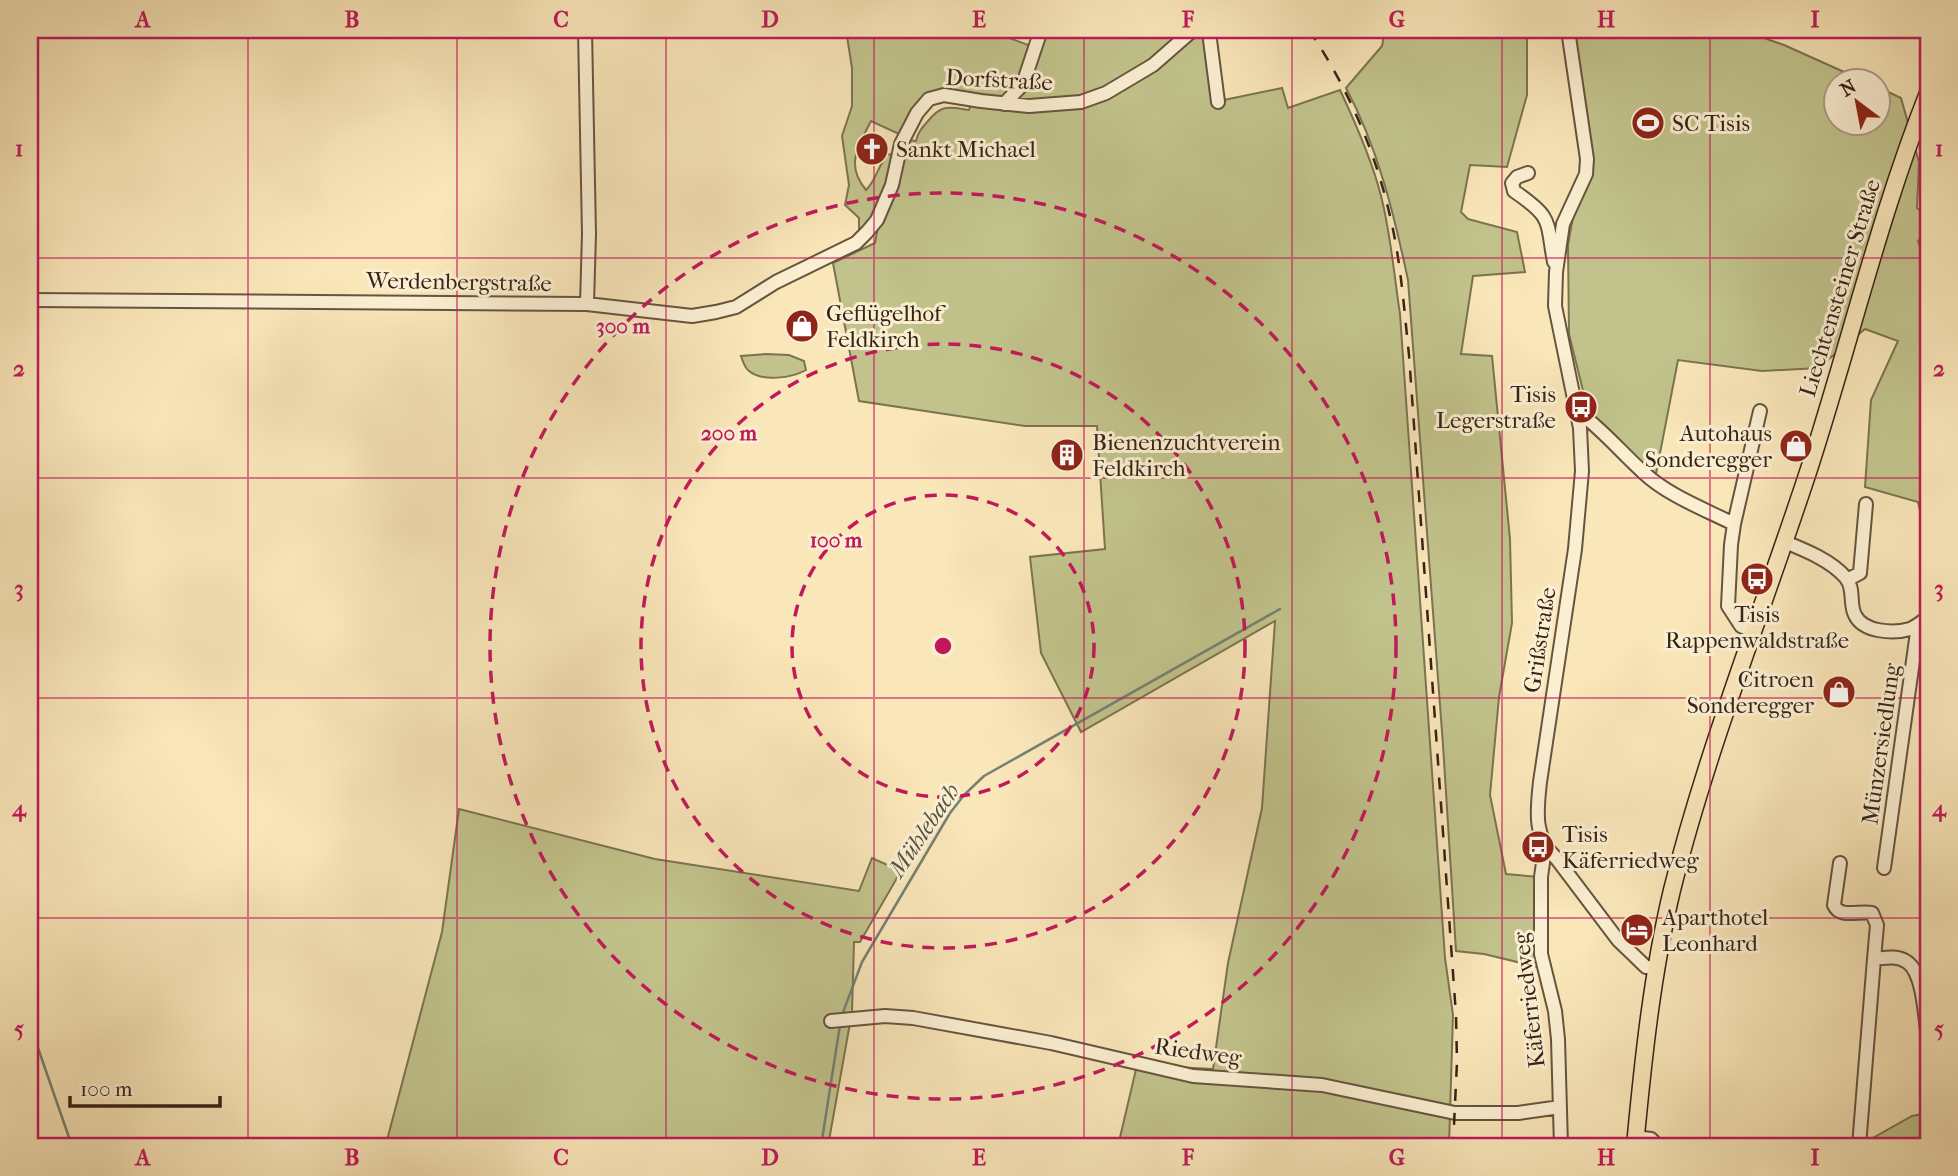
<svg xmlns="http://www.w3.org/2000/svg" width="1958" height="1176" font-family="'IM FELL French Canon',serif">
<rect width="100%" height="100%" fill="#f9e6b9"/>
<filter id="stains"><feTurbulence type="fractalNoise" baseFrequency=".00286" numOctaves="4"/><feColorMatrix values="0 0 0 0 .2 0 0 0 0 .09 0 0 0 0 .02 0 0 0 .5 -.17"/></filter>
<radialGradient id="worn" r=".72"><stop offset=".6" stop-color="#630" stop-opacity="0"/><stop offset="1" stop-color="#630" stop-opacity=".3"/></radialGradient>
<!-- green -->
<path fill="#c2c38c" stroke="#7c7351" stroke-width="2" fill-rule="evenodd" d="M846,30H988L1036,48L1042,30H1204L1219,101L1282,88L1288,108L1340,90C1356,124 1372,160 1381,196C1391,235 1394,275 1400,314L1445,958L1453,1015L1449,1146H1118L1137,1065L1213,1069L1228,963L1262,808L1275,621L1081,732L1041,653L1030,557L1105,549L1097,426H1025L859,401L833,263L875,243L878,227L859,232V218L845,205L849,185L842,136L852,106V68ZM944,93L971,103L969,110C949,107 942,104 928,121C922,128 918,132 916,141L909,140L897,156L888,154C878,165 876,181 866,190C845,165 858,147 871,121L899,134L916,112Z
M1385,30H1527V95L1507,167L1470,165L1461,212L1468,219L1517,232L1525,272L1473,276L1461,354L1492,356L1510,539L1512,623L1499,697L1490,795L1506,874L1539,877L1538,967L1484,954L1456,951L1443,745L1408,280C1394,214 1378,148 1346,88L1382,46Z
M1569,30H1741L1784,45L1862,80H1836V122H1878V87L1901,98L1919,162L1917,208L1928,216V231L1918,241L1928,272V544L1918,502L1865,487L1871,400L1898,341L1865,329L1818,368L1762,371L1678,360L1656,474L1626,450L1588,411L1569,334L1568,245L1576,200L1587,174Z
M766,354L789,355L804,361L806,370C792,378 762,382 749,371C744,367 743,361 741,356Z
M459,809L655,859L859,891L872,858L901,871L860,942H854L852,1012L828,1146H390L386,1144L442,932Z
M1928,1113V1146H1871V1139L1912,1116Z"/>
<g fill="none" stroke-linecap="round" stroke-linejoin="round">
<!-- stream -->
<path stroke="#748174" stroke-width="2.5" d="M842,1015L862,962L950,813L964,795L984,776L1280,609
M30,1025L72,1146
M821,1146L840,1025"/>
<defs>
<path id="minor" d="M585,30L589,234L587,304
M1204,30L1209,32L1218,102
M1568,30L1587,159L1586,174L1563,224L1556,272L1555,306L1580,428L1582,471L1575,549L1540,782C1537,810 1533,837 1556,858L1618,940L1646,967L1657,968
M1004,104L1023,84L1041,30
M1528,173L1517,177L1512,183L1514,191C1553,218 1546,219 1554,262
M30,300L587,304L692,316L716,312L736,307L776,282L856,243L867,232L877,220L892,185L901,144L917,113L929,99L944,95L981,101L1029,106L1081,102L1106,93L1153,65L1193,30
M1576,410C1601,428 1621,452 1644,473C1669,496 1704,509 1734,524L1731,545L1728,606L1741,626L1754,632
M1734,524L1760,411
M1785,542C1805,550 1832,561 1846,578C1855,589 1849,604 1855,615C1863,632 1893,634 1910,629C1917,626 1922,622 1928,617
M1847,580L1860,573L1866,504
M1545,848L1541,877V954L1555,1011L1558,1039L1561,1146
M1840,863L1834,905C1840,919 1860,910 1872,913L1877,925L1874,959
M1884,868L1918,625
M831,1021L885,1016L913,1018L1051,1043L1193,1076L1322,1085L1455,1113H1518L1560,1107
M1636,1137L1651,1139L1658,1146
M1859,1146L1874,959C1885,958 1897,955 1907,962C1924,973 1925,1020 1928,1040"/>
<path id="major" d="M1635,1146C1643,1061 1652,974 1672,890C1708,746 1764,607 1810,466C1850,342 1880,214 1928,93"/>
</defs>
<!-- minor casing -->
<use href="#minor" stroke="#67543f" stroke-width="16"/>
<!-- major casing -->
<use href="#major" stroke="#362316" stroke-width="19"/>
<!-- minor -->
<use href="#minor" stroke="#fbefd2" stroke-width="12"/>
<!-- major -->
<use href="#major" stroke="#f9e6b9" stroke-width="16"/>
<!-- rail -->
<path stroke="#362316" stroke-width="2.5" stroke-dasharray="12 12" stroke-linecap="butt" d="M1309,30C1347,86 1375,150 1390,216C1401,262 1404,309 1409,355L1456,1015L1457,1062L1453,1146"/>
</g>
<!-- grid -->
<path fill="none" stroke="#c2185b" stroke-width="2" stroke-opacity="0.55" d="M248,30V1146M457,30V1146M666,30V1146M874,30V1146M1084,30V1146M1292,30V1146M1502,30V1146M1710,30V1146M30,258H1928M30,478H1928M30,698H1928M30,918H1928"/>
<!-- distance rings -->
<g fill="none" stroke="#c2185b" stroke-width="3.5" stroke-dasharray="12 9">
<circle cx="943" cy="646" r="151"/>
<circle cx="943" cy="646" r="302"/>
<circle cx="943" cy="646" r="453"/>
</g>
<!-- icons -->
<defs>
<symbol id="stadium-disc" viewBox="-11 -11 22 22"><circle r="9.5" fill="#8f2418" stroke="#fbefd2"/><path d="M0-5a6.5 5 0 1 0 0 10a6.5 5 0 1 0 0-10ZM-3.5-1.8h7v3.6h-7Z" fill="#fff"/></symbol>
<symbol id="church-disc" viewBox="-11 -11 22 22"><circle r="9.5" fill="#8f2418" stroke="#fbefd2"/><path d="M-1.2-6h2.4v3.5h3.3v2.4h-3.3V6h-2.4V-.1h-3.3v-2.4h3.3Z" fill="#fff"/></symbol>
<symbol id="shop-disc" viewBox="-11 -11 22 22"><circle r="9.5" fill="#8f2418" stroke="#fbefd2"/><path d="M-5-2.5h2.3a2.7 3.5 0 0 1 5.4 0H5L5.5 6h-11ZM-1.5-2.5h3a1.5 2.3 0 0 0-3 0Z" fill="#fff"/></symbol>
<symbol id="bus-disc" viewBox="-11 -11 22 22"><circle r="9.5" fill="#8f2418" stroke="#fbefd2"/><path d="M-5-6H5V4H4V6H2V4H-2V6H-4V4H-5ZM-3.5-4V0h7V-4ZM-3.5 1.2v1.5H-2V1.2ZM2 1.2v1.5H3.5V1.2Z" fill="#fff"/></symbol>
<symbol id="building-disc" viewBox="-11 -11 22 22"><circle r="9.5" fill="#8f2418" stroke="#fbefd2"/><path d="M-4-6H4V6H1V3H-1V6H-4ZM-2.5-4.3h1.7v1.8h-1.7ZM.8-4.3h1.7v1.8H.8ZM-2.5-1h1.7V.8h-1.7ZM.8-1h1.7V.8H.8Z" fill="#fff"/></symbol>
<symbol id="hotel-disc" viewBox="-11 -11 22 22"><circle r="9.5" fill="#8f2418" stroke="#fbefd2"/><path d="M-6-4.5h1.5V1H6V5H4.5V3h-9V5H-6ZM-4 0a1.8 1.8 0 1 1 3.6 0ZM.5 0V-2.5h3Q6-2.5 6 0Z" fill="#fff"/></symbol>
</defs>
<g fill-rule="evenodd">
<use href="#stadium-disc" x="1629" y="104" width="38" height="38"/>
<use href="#church-disc" x="853" y="130" width="38" height="38"/>
<use href="#shop-disc" x="783" y="307" width="38" height="38"/>
<use href="#bus-disc" x="1562" y="388" width="38" height="38"/>
<use href="#shop-disc" x="1777" y="427" width="38" height="38"/>
<use href="#building-disc" x="1048" y="436" width="38" height="38"/>
<use href="#bus-disc" x="1738" y="560" width="38" height="38"/>
<use href="#shop-disc" x="1820" y="673" width="38" height="38"/>
<use href="#bus-disc" x="1519" y="828" width="38" height="38"/>
<use href="#hotel-disc" x="1618" y="911" width="38" height="38"/>
</g>
<g text-anchor="middle" dominant-baseline="central" stroke-width="6" stroke-linejoin="round" paint-order="stroke">
<!-- street labels -->
<g font-size="23" fill="#362316" stroke="#fbefd2">
<text transform="translate(999 80) rotate(3)">Dorfstraße</text>
<text transform="translate(459 282) rotate(1)">Werdenbergstraße</text>
<text transform="translate(1840 288) rotate(-73)">Liechtensteiner Straße</text>
<text transform="translate(1540 640) rotate(-81)">Grißstraße</text>
<text transform="translate(1881 744) rotate(-82)">Münzersiedlung</text>
<text transform="translate(1529 1000) rotate(-97)">Käferriedweg</text>
<text transform="translate(1198 1052) rotate(8)">Riedweg</text>
</g>
<!-- poi labels -->
<g font-size="23" fill="#362316" stroke="#fbefd2" text-anchor="start">
<text x="1672" y="123">SC Tisis</text>
<text x="896" y="149">Sankt Michael</text>
<text x="826" y="313">Geflügelhof<tspan x="826" dy="26">Feldkirch</tspan></text>
<text x="1556" y="394" text-anchor="end">Tisis<tspan x="1556" dy="26">Legerstraße</tspan></text>
<text x="1772" y="433" text-anchor="end">Autohaus<tspan x="1772" dy="26">Sonderegger</tspan></text>
<text x="1092" y="442">Bienenzuchtverein<tspan x="1092" dy="26">Feldkirch</tspan></text>
<text x="1757" y="614" text-anchor="middle">Tisis<tspan x="1757" dy="26">Rappenwaldstraße</tspan></text>
<text x="1814" y="679" text-anchor="end">Citroen<tspan x="1814" dy="26">Sonderegger</tspan></text>
<text x="1562" y="834">Tisis<tspan x="1562" dy="26">Käferriedweg</tspan></text>
<text x="1662" y="917">Aparthotel<tspan x="1662" dy="26">Leonhard</tspan></text>
</g>
<!-- water labels -->
<g font-size="24" font-style="italic" fill="#555245" stroke="#fbefd2">
<text transform="translate(924 830) rotate(-56)">Mühlebach</text>
</g>
</g>
<circle cx="943" cy="646" r="10" fill="#c2185b" stroke="#fbefd2" stroke-width="3.5"/>
<g font-size="21" text-anchor="middle" font-weight="bold" fill="#c2185b" stroke="#fbefd2" stroke-width="6" stroke-linejoin="round" paint-order="stroke">
<text x="623" y="333">300 m</text>
<text x="729" y="440">200 m</text>
<text x="836" y="547">100 m</text>
</g>
<!-- margin -->
<rect width="1958" height="1176" fill="none" stroke="#f9e6b9" stroke-width="77"/>
<!-- north arrow -->
<g transform="translate(1857 102) rotate(328)"><circle r="33" fill="#fbefd2" stroke="#ac9d87" stroke-width="2"/>
<path d="M0-5L12 26L0 18L-12 26Z" fill="#8f2418"/>
<text y="-10" font-size="19" font-weight="bold" text-anchor="middle" fill="#362316">N</text>
</g>
<!-- scale -->
<path d="M70 1096v10h150v-10" fill="none" stroke="#362316" stroke-width="3.5"/>
<text x="80" y="1096" font-size="21" fill="#362316" stroke="#fbefd2" stroke-width="5" paint-order="stroke">100 m</text>
<rect x="38" y="38" width="1882" height="1100" fill="none" stroke="#c2185b" stroke-width="2.5"/>
<g font-size="23" text-anchor="middle" font-weight="bold" fill="#c2185b">
<text x="143" y="27">A</text>
<text x="352" y="27">B</text>
<text x="561" y="27">C</text>
<text x="770" y="27">D</text>
<text x="979" y="27">E</text>
<text x="1188" y="27">F</text>
<text x="1397" y="27">G</text>
<text x="1606" y="27">H</text>
<text x="1815" y="27">I</text>
<text x="19" y="156">1</text>
<text x="1939" y="156">1</text>
<text x="19" y="376">2</text>
<text x="1939" y="376">2</text>
<text x="19" y="596">3</text>
<text x="1939" y="596">3</text>
<text x="19" y="816">4</text>
<text x="1939" y="816">4</text>
<text x="19" y="1036">5</text>
<text x="1939" y="1036">5</text>
<text x="143" y="1165">A</text>
<text x="352" y="1165">B</text>
<text x="561" y="1165">C</text>
<text x="770" y="1165">D</text>
<text x="979" y="1165">E</text>
<text x="1188" y="1165">F</text>
<text x="1397" y="1165">G</text>
<text x="1606" y="1165">H</text>
<text x="1815" y="1165">I</text>
</g>
<rect width="100%" height="100%" filter="url(#stains)"/>
<rect width="100%" height="100%" fill="url(#worn)"/>
</svg>
